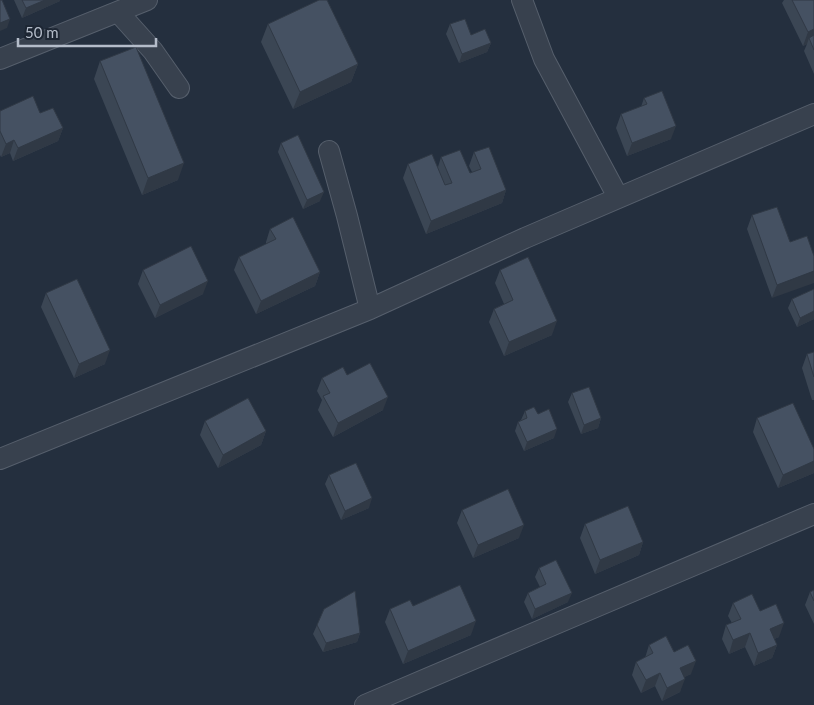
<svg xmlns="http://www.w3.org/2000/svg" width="814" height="705" font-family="Lato,sans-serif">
<rect width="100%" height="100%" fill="#242f3e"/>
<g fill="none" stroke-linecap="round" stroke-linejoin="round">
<defs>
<path id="minor" d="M522,0L544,59L618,197
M118,12L153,51L179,88
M0,59L147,0
M329,151L347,216L370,309
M0,459L370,309L525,238L814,114
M365,705L814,514"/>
</defs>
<!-- minor casing -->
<use href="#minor" stroke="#565f6c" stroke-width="22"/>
<!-- minor -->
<use href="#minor" stroke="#38414e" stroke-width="20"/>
</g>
<!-- wall -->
<path fill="#3b4654" d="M14,0H60V1L22,18Z
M784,0H814V74L804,51L807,44L803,46L782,3Z
M268,24L358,64L351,82L293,109L261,42Z
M450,24L471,35L491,43L487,52L459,63L446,34Z
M100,61L178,180L142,195L94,79Z
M644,98L671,139L627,156L616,128L621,114L641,107Z
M0,111L40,113L63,128L58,141L13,161L10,153L1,157L0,155Z
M281,143L320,201L303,209L278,152Z
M474,152L506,190L502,203L426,234L403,178L408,164L438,167L441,157L470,173L472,172L469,166Z
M752,215L790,242L807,236L772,298L747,229Z
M270,229L320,272L315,286L256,314L234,270L239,257L266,244V242Z
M143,270L203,294L155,318L138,284Z
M500,270L552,335L504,356L489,322L494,309L504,304L495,283Z
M814,289V319L797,327L788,308L792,299Z
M46,293L105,364L74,378L41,307Z
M814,352V400H812L802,368L807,354Z
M347,375L383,410L333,437L318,410L322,400L317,391L322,378Z
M572,393L601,418L598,428L581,434L568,402Z
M525,411L538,414L554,438L524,451L515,431L518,422L521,420Z
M757,418L814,461V473L778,488L753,432Z
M205,421L266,431L261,445L218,468L200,435Z
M329,475L369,508L341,520L325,484Z
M462,510L519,538L473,558L457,523Z
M585,524L643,542L639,555L595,574L580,538Z
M539,568L568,602L532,619L524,602L528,593L540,587L535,577Z
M814,590V624L805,605L810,592Z
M733,603L760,611L779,637L774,639L777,645L772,658L754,666L745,647L729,654L722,639L726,625L732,623L728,616Z
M413,606L471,635L403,664L385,622L390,609Z
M317,625L360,633L357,642L323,652L313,634Z
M649,645L674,652L691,674L684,677L680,692L662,701L655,686L641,693L632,675L636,662L645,658Z"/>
<!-- shaded-wall -->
<path fill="#303945" d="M45,0H60V1L22,18L26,8Z
M10,19L7,28L0,31V23Z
M814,29V41L809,38L807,44L803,46L808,32Z
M491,43L487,52L459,63L462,54Z
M358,64L351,82L293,109L300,92Z
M676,126L671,139L627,156L632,143Z
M63,128L58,141L13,161L18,148Z
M14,140L10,153L1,157L6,144Z
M184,163L178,180L142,195L148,178Z
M506,190L502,203L426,234L431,221Z
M324,192L320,201L303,209L307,200Z
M814,271V283L772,298L777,285Z
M320,272L315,286L256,314L261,301Z
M208,281L203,294L155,318L160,305Z
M814,311V319L797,327L800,318Z
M557,321L552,335L504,356L509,342Z
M110,350L105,364L74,378L79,364Z
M388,397L383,410L333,437L338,423Z
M601,418L598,428L581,434L584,425Z
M557,429L554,438L524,451L527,442Z
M266,431L261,445L218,468L223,455Z
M814,461V473L778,488L783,475Z
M372,498L369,508L341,520L345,511Z
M524,525L519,538L473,558L478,545Z
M643,542L639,555L595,574L600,560Z
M572,593L568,602L532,619L535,609Z
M476,621L471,635L403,664L408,651Z
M784,623L779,637L765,643L770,629Z
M360,633L357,642L323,652L326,643Z
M750,633L745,647L729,654L733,640Z
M777,645L772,658L754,666L758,653Z
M696,661L691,674L675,682L680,668Z
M660,673L655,686L641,693L646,680Z
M685,679L680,692L662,701L667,688Z"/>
<!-- building -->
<path fill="#455162" stroke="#303945" d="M0,0H2L10,19L0,23Z
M22,0H45L26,8Z
M319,0H327L358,64L300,92L268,24Z
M792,0H814V29L808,32Z
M465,19L471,35L485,29L491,43L462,54L450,24Z
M814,35V50L809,38Z
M136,47L184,163L148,178L100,61Z
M662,91L676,126L632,143L621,114L647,104L644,98Z
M33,96L40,113L53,108L63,128L18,148L14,140L6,144L0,131V111Z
M298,135L324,192L307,200L281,143Z
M489,147L506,190L431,221L408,164L432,154L445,185L452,183L441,157L460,150L470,173L481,169L474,152Z
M777,207L790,242L807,236L814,256V271L777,285L752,215Z
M293,217L320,272L261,301L239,257L276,239L270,229Z
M191,246L208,281L160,305L143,270Z
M528,257L557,321L509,342L494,309L513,300L500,270Z
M77,279L110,350L79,364L46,293Z
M814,289V311L800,318L792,299Z
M814,352V377L807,354Z
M370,363L388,397L338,423L323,396L330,393L322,378L343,367L347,375Z
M589,387L601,418L584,425L572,393Z
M248,398L266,431L223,455L205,421Z
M793,403L814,449V461L783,475L757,418Z
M534,407L538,414L549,409L557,429L527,442L518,422L527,418L525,411Z
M356,463L372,498L345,511L329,475Z
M508,489L524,525L478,545L462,510Z
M628,506L643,542L600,560L585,524Z
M556,560L572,593L535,609L528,593L546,584L539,568Z
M460,585L476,621L408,651L390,609L410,600L413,606Z
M814,590V601L810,592Z
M355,591L360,633L326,643L317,625L324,609Z
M752,594L760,611L776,604L784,623L770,629L777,645L758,653L750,633L733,640L726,625L741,619L733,603Z
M666,636L674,652L688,645L696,661L680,668L685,679L667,688L660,673L646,680L636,662L653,653L649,645Z"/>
<!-- scale -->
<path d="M18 38v8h138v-8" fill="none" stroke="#b4bcc9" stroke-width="2.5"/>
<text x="25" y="38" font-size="15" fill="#b4bcc9" stroke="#1d2633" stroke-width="4" paint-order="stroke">50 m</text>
</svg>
